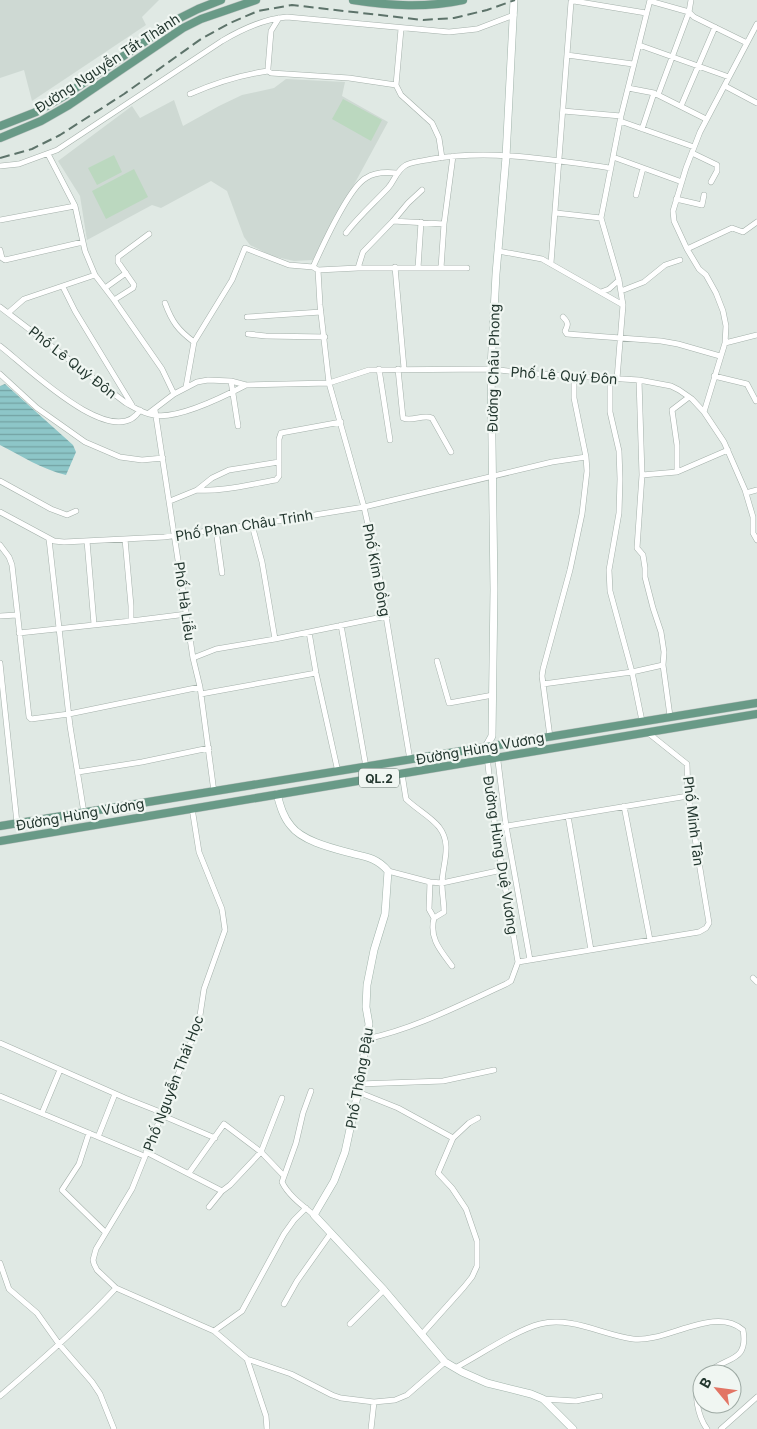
<svg xmlns="http://www.w3.org/2000/svg" width="757" height="1429" font-family="Inter,sans-serif">
<defs>
<pattern id="water-rules" width="6" height="5" patternUnits="userSpaceOnUse" patternTransform="scale(1.25)"><rect width="6" height="5" fill="#8dc6c8"/><path d="M0 2.5h6" fill="none" stroke="#73a2a3"/></pattern>
</defs>
<rect width="100%" height="100%" fill="#e0e9e4"/>
<!-- built -->
<path fill="#ced9d3" d="M0,0H159L142,17L146,25L32,101L24,70L0,78Z
M286,79L345,82L342,96L388,122L313,260L294,261L272,256L250,245L244,237L227,191L211,181L161,208L152,205L87,240L80,196L58,161L132,106L140,118L174,100L183,126L219,106L242,95L274,88Z"/>
<!-- grass -->
<path fill="#bbd8bf" d="M343,99L382,120L371,141L332,119Z
M114,155L122,172L97,185L88,168Z
M134,169L148,197L106,219L92,191Z"/>
<!-- water -->
<path fill="url(#water-rules)" d="M5,384L73,445L76,452L66,475C41,469 22,456 0,445V386Z"/>
<g fill="none" stroke-linecap="round" stroke-linejoin="round">
<defs>
<path id="street" d="M691,0L689,12L694,17L747,43
M650,1L689,12L658,95
M279,18L271,31L268,68V71L271,73L349,78L396,85
M401,29L396,85L401,95L432,123L439,138L442,158
M639,45L729,77
M567,55L633,64
M725,86L757,103
M628,88L654,93L642,129
M190,94C215,83 240,75 268,71
M656,94L706,119
M681,106L715,27
M563,111L621,116
M620,121L694,147
M692,153L717,165V171L711,182
M48,154L75,206L85,251L95,275L114,300L162,369L174,394
M613,157L682,182
M0,166L19,164L57,150L222,41C242,29 263,19 287,17L449,32L477,29L514,15
M636,195L643,168
M676,199L702,205L704,195
M556,213L601,218
M0,220L75,206
M393,221L444,224
M346,233C359,216 374,203 388,188C395,180 396,171 406,165C414,161 424,161 432,159C491,149 553,160 611,168
M687,249L732,228L743,232L757,222
M0,250L2,258L5,260L83,242
M498,251L542,259L623,305
M551,263L571,2L574,1L646,13
M313,267C322,247 349,187 366,178C375,172 386,172 396,173
M395,267L404,368
M358,268L363,252L393,221L408,203L422,190
M418,268L421,222
M441,268L444,224L453,156
M318,270L320,305L329,383L364,507L379,574L410,760
M63,287L75,311L132,405
M105,288L126,273
M621,291L644,282L665,265L680,260
M601,292L609,289L619,280
M114,300L133,288L134,285L118,262V257L149,234
M165,303C172,322 178,330 194,342
M0,307L126,403C135,408 144,414 154,415C178,420 225,396 246,385
M8,313L24,299L95,275
M247,317L321,312
M563,317C569,323 568,325 565,331L567,334L661,341L678,344L720,356
M248,334L266,336L325,337
M725,343L757,335
M0,346C23,363 114,454 140,410
M379,369L390,440
M398,369L403,418C412,422 423,414 432,418L451,452
M0,374L37,408L85,442L120,457L142,460L163,458
M714,376L747,384L756,401
M610,378V412L619,451L620,479L619,513L609,570L610,591L632,672L642,721
M617,379L623,305L619,280L601,218L621,116L650,0
M639,380L642,475L637,548L643,555L645,568V577L653,608L661,632L664,652L663,665L670,716
M231,381L238,426
M186,387L194,342L232,280L245,248L289,265L313,267L318,270L358,268H467
M155,410L193,658L200,687L214,792
M704,412L725,343L726,326L723,311L716,293L706,275L699,269L687,249L674,221L673,211L686,168L700,132L757,24
M149,413L174,394L197,382L208,380L231,381L246,385L329,383L369,370L491,369L524,373L639,380L671,386L679,390L692,399L704,412L724,442L745,490L753,517V533L757,540
M677,472L728,450
M642,475L677,472V445L672,410L689,397
M0,481L51,509L67,515L76,511
M197,490C222,492 251,484 276,480L279,476V439L281,433L341,422
M746,493L757,490
M170,501L197,490L212,478L229,470L279,462
M0,512L54,541L64,542L164,537L252,525L364,507L552,462L586,457
M252,525L262,562L275,639
M216,530L222,573
M49,539L70,726L84,813
M87,541L94,624
M0,545L9,557L12,565L29,717L31,719L69,714L200,687
M0,616L17,615
M131,621L187,614
M341,625L366,767
M309,632L316,673L338,772
M19,633L131,621V606L125,539
M193,658L216,649L275,639L387,616
M437,661L449,703L493,695
M0,663L17,823
M543,684L632,672L663,665
M201,694L316,673
M550,737L542,676L543,669L570,570L582,514L587,471L586,457L574,398V375
M496,745L506,826L530,960
M486,747L495,828L518,962
M78,772L142,762L209,748
M402,774L406,799C416,809 430,816 439,827C453,845 442,865 442,884C442,893 444,903 444,912L434,918C429,938 440,950 452,966
M624,806L650,940
M192,808L199,852L222,909L225,930L204,989L199,1022L132,1189L96,1249L93,1260L94,1264L97,1270L116,1288L214,1331L247,1359L291,1374L332,1395L341,1398L374,1402L395,1400L407,1395L445,1362
M568,816L591,950
M495,828L688,796
M388,871L430,882L442,883L502,870
M430,882L429,909L434,918
M518,962L699,932L706,928L709,923L688,796L687,764L647,732
M753,978L757,982
M366,1039C414,1029 460,1005 506,984L511,981L518,962
M0,1043L125,1098L163,1113
M359,1084L443,1081L494,1070
M311,1091L303,1113L296,1143L282,1182C288,1195 303,1206 314,1215
M358,1092L398,1108L453,1138
M0,1096L144,1156
M42,1113L60,1070
M161,1115L215,1138
M89,1133L79,1164L62,1190L105,1232
M98,1137L115,1094
M146,1152L222,1191
M189,1173L224,1124L261,1152L284,1176
M209,1207L222,1191L230,1185L261,1152L282,1098
M0,1263L9,1289L37,1313L59,1344L92,1382L100,1394L114,1429
M284,1304L297,1281L331,1233
M350,1324L384,1290
M214,1331L242,1311L284,1234L294,1220L306,1208
M422,1334L464,1287L472,1277L477,1266V1241L466,1209L452,1188L438,1173L453,1138L469,1123L478,1118
M247,1359L266,1416L267,1429
M455,1368C478,1356 516,1330 540,1324C571,1316 603,1335 633,1339C666,1343 715,1305 743,1330C749,1364 724,1356 707,1374
M702,1379C691,1391 699,1418 707,1429
M0,1396C40,1362 80,1327 116,1288
M543,1399L576,1401L600,1396
M371,1429L374,1402
M721,1429L757,1397"/>
<path id="secondary" d="M486,747L492,736L494,589L491,369L496,274L506,157L514,0
M277,794C280,805 283,817 291,826C303,842 336,849 354,854C368,857 378,859 388,871L385,914L374,950L367,985L366,1007L369,1024L358,1092L345,1152L334,1181L314,1215L384,1290L445,1362L462,1372L487,1383L531,1394L543,1399L573,1429"/>
<path id="primary" d="M353,0C391,6 426,8 463,0
M0,126L36,112L64,96L180,18L198,9L221,0
M0,138L41,121L69,105L183,28L201,19L256,0
M0,826L757,703
M0,841L757,714"/>
</defs>
<!-- street casing -->
<use href="#street" stroke="#a4b0aa" stroke-width="6"/>
<!-- secondary casing -->
<use href="#secondary" stroke="#a0b3aa" stroke-width="8"/>
<!-- primary casing -->
<use href="#primary" stroke="#bdc3c1" stroke-width="9"/>
<!-- street -->
<use href="#street" stroke="#fff" stroke-width="5"/>
<!-- secondary -->
<use href="#secondary" stroke="#fff" stroke-width="7"/>
<!-- primary -->
<use href="#primary" stroke="#699a87" stroke-width="8"/>
<!-- rail -->
<path stroke="#5d736a" stroke-width="2" stroke-dasharray="10 5" stroke-linecap="butt" d="M0,158L32,149L60,135L124,94L201,39L230,23L258,11L292,5L423,20L454,18L487,10L515,0"/>
</g>
<g text-anchor="middle" dominant-baseline="central" stroke-width="4.5" stroke-linejoin="round" paint-order="stroke">
<!-- shield labels -->
<rect fill="#f0f6f2" stroke="#60706a" stroke-width="1" x="359" y="768.5" width="40" height="19" rx="4"/>
<g font-size="12" font-weight="bold" fill="#23372f">
<text x="379" y="778">QL.2</text>
</g>
<!-- street labels -->
<g font-size="14" fill="#23372f" stroke="#f0f6f2">
<text transform="translate(107 63) rotate(-33)">Đường Nguyễn Tất Thành</text>
<text transform="translate(73 362) rotate(38)">Phố Lê Quý Đôn</text>
<text transform="translate(493 368) rotate(-89)">Đường Châu Phong</text>
<text transform="translate(564 375) rotate(4)">Phố Lê Quý Đôn</text>
<text transform="translate(244 525) rotate(-9)">Phố Phan Châu Trinh</text>
<text transform="translate(377 570) rotate(79)">Phố Kim Đồng</text>
<text transform="translate(185 601) rotate(82)">Phố Hà Liễu</text>
<text transform="translate(480 748) rotate(-10)">Đường Hùng Vương</text>
<text transform="translate(80 814) rotate(-10)">Đường Hùng Vương</text>
<text transform="translate(694 821) rotate(83)">Phố Minh Tân</text>
<text transform="translate(501 855) rotate(81)">Đường Hùng Duệ Vương</text>
<text transform="translate(359 1078) rotate(-80)">Phố Thông Đậu</text>
<text transform="translate(173 1083) rotate(-69)">Phố Nguyễn Thái Học</text>
</g>
</g>
<!-- north arrow -->
<g transform="translate(717 1389) rotate(299)"><circle r="24" fill="#f0f6f2" stroke="#9eaaa4"/>
<path d="M0-4L9 19L0 12L-9 19Z" fill="#e27565"/>
<text y="-8" font-size="14" font-weight="bold" text-anchor="middle" fill="#23372f">B</text>
</g>
</svg>
